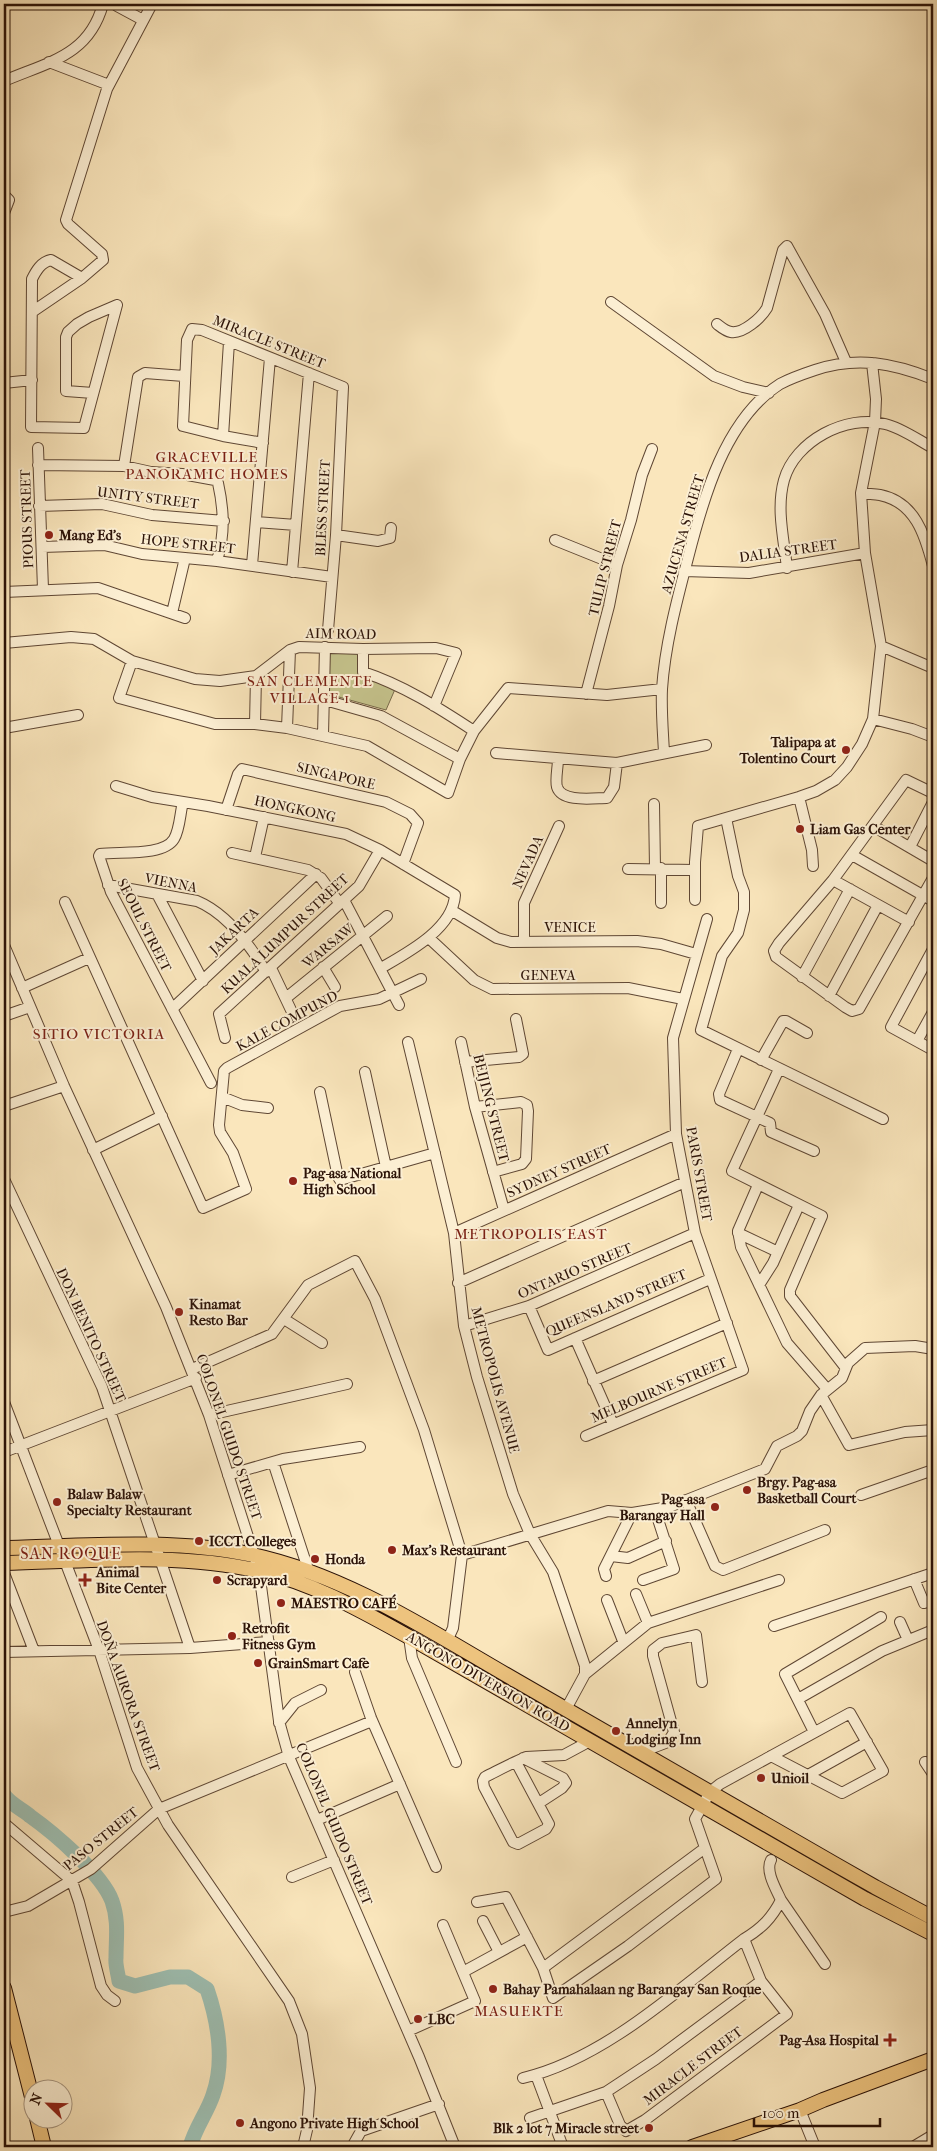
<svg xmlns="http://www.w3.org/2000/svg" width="937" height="2151" font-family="'IM FELL French Canon',serif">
<rect width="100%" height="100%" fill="#fae6bc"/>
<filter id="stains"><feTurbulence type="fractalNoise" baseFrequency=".004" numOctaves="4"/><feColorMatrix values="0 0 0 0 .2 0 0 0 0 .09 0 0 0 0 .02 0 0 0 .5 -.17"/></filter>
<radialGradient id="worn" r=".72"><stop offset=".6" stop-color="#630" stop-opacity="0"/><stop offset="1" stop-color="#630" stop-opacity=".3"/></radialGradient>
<!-- green -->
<path fill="#c5c38c" stroke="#786a4a" d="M327,651L360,654L359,674L396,687L386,710L328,694Z"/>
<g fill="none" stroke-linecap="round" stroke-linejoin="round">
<!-- river -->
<path stroke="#9ebfb2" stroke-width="15" d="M4,1795C10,1804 22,1809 30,1816C54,1833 102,1874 112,1901C119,1921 116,1938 116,1958C115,1965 118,1973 119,1981L135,1986L170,1977H188L207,1989C218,2021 225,2062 213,2095C207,2113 195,2128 190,2147"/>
<defs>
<path id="minor" d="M117,6L143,20
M49,62L109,85
M4,81C48,62 89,56 103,4
M4,195L9,200L4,213
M82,278L51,260C41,262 36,271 32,279L31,427L84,428L117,305
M611,302L714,376L743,387L769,393
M32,312L82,278L103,260L102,254L68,224L66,220L107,89L152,4
M717,324C721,327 725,331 731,332C743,334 761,318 767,308L783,250L787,246L825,314L846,362
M4,383L32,380
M93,393L66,391V337L68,332L77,324L89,317L117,305
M223,436L229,342
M263,443L223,436L183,426L187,340L192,329L202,330L343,387L336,535L328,630
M38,448L43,589
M38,465L124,466L151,472L182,474L215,480L218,483C224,510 225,534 217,561
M124,466L138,377L145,373L184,376
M861,493C867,494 874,494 880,495C915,502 925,535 933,566
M39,506L102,504L152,515L224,521
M256,522L296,525
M336,535L378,541L390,538L391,528
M555,540L617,565
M42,547L104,545L142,554L217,561L332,577
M252,565L270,358
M787,568C784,540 776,509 784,480C795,441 846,414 885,424C902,428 918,440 933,448
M684,571L749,573L865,553
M292,572L309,373
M4,592L98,588L185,618
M172,613L185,558
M4,643L71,637L94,639L132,661L195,679L220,681L256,676L290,650L299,647L363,649L436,648L456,653L434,706
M881,646L933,668
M363,649V672C403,685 439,708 474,731
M132,661L119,698L215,724H255L287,728L367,746L448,793L460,759L474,731L508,688L607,695L662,689
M586,694L609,606L617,565L631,520L642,475L652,449
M325,700L381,716L460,759
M873,719L912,729L933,737
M255,724L256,676
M4,728L78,715
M287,728L290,650
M323,735L325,647
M496,753L617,763L706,745
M664,753C663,732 661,710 662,689C665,645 677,600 688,558C703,499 725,419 780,384C791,378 803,374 815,370C857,356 893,363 933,379
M558,759C558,767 555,780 557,787C562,803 594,798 607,798L614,787L617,763
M116,786L152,797L208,806L346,834L380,850L455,895C453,929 407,953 381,968
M933,793L906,780L833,880L779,943L774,951L776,957L845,1007L852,1011L859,1009L933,878
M799,797L812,850L813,866
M183,802C180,813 180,829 174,839C163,857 118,851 100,854L99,856L111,892L211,1083
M654,804L655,868
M226,810L238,774L242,769L386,802L410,814L418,823L403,864
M726,818L738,876L744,892V910L738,933L722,956L701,1030L883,1119
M873,826L933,861
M910,847L933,802
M232,853L308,870L321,878L340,904
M852,855L933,901
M255,857L264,817
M628,869L695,870
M833,880L909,922
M108,885L197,901C226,913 250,945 266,972
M157,894L203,981
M344,900L399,1005
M695,900V862L698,826L799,797L816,791L835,780L847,767L862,744L873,719L881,646L865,553L861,493L875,422L876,399L872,363
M65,902L203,1208L246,1189L233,1153L220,1132L219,1125L224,1071L227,1068L340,1006L379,999L421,979
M661,903V868
M451,910L497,938L511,942L637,941L661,944L696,954
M430,939L474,980L492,989L628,988L683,999
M524,941V903L559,826
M4,945L64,1086L166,1307L209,1415L259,1571L279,1721L289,1757L419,2057L455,2147
M933,949L891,1027L933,1050
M323,967L335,987
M271,968L291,1010
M802,977L850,889
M22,988L89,958
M829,996L878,905
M286,998L387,916
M172,1009L316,874
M4,1016L30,1007
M225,1038L219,1014L359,886L380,850
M917,1041L933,1012
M408,1042L454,1233L464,1326L477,1377L513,1494L530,1534L553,1572L585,1666V1674L566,1709
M461,1042L475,1107L504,1210
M738,1049L719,1094L720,1100L770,1123L771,1132L814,1151
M761,1060L783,1021H786L807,1033
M465,1062L519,1057L523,1054L516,1019
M779,1069L732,1171L822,1216L790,1290V1296L845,1367
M365,1072L386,1167
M320,1092L338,1177L340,1180L435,1153
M222,1097L242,1105L268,1108
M4,1106L64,1086
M475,1107L521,1102L527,1105L528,1111L526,1159L522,1164L493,1172
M93,1150L162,1116
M4,1179L102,1387L190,1648
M758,1185L738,1231L741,1247L787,1343L827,1389
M454,1233L676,1134
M738,1233L778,1252
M458,1283L685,1182
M759,1285L773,1263L799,1205
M529,1306L548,1350L710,1279
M284,1319L322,1343
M464,1326L529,1306L695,1233
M575,1338L613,1424
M192,1369L272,1334L308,1285L355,1261L375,1299L424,1430L462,1555L453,1628L447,1641
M593,1381L727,1323
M821,1395L849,1445L905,1432L933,1430
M4,1402L99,1650L137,1768L168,1825L289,2001L302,2034L310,2088L307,2130L303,2147
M209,1415L347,1384
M586,1436L743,1370L695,1233L676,1134L673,1038L707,919
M4,1452L196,1378
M273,1462L309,1572
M228,1475L283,1459L360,1447
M861,1495L933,1470
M686,1500L715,1566L723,1570L825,1530
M462,1555L608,1511L632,1513L669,1507L765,1469L777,1446L797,1436L802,1431L810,1411L821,1395L842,1378L848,1363L865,1348L915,1346L933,1349
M611,1556L628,1558L666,1541
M4,1573L34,1651
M606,1576L604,1569L632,1513
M914,1579L924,1603L933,1600
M643,1580L674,1569L655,1510
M636,1594L648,1623
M607,1600L623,1641
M900,1622L908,1640
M774,1626L933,1573
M409,1637L412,1658L456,1762
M4,1652L190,1648L269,1642
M355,1672L371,1718L436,1867
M585,1674L648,1623L779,1580
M798,1699L882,1651L933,1630
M279,1723L295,1703L321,1690
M814,1732L785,1674L881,1617
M643,1754L647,1750L668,1742L674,1732L653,1656V1650L662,1643L696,1635L702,1682
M523,1758L563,1778L566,1783L562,1788L539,1803
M516,1762L549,1824L546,1829L518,1844L513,1842L484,1787L483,1781L485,1777C499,1770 512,1763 526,1757L564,1755L590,1741
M925,1762L933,1774
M808,1775L867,1742
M317,1820L400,1784
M4,1823L72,1881L79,1902L101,1986L107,1995L115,2001
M292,1877L334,1860
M781,1900L825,1964
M477,1902L506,1897L543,1968L553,1998L628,1946L716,1879L695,1819L710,1792L720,1784L850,1713L883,1771L842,1793L771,1756
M4,1912L28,1906L91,1869L159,1809L372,1721
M483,1921L499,1952
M543,1968L705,1848
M463,1972L527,1937
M408,2031L475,2001L443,1925
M536,2075L563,2147
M523,2078C604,2059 679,1989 744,1939C761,1929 772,1918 781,1900C776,1889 765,1871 771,1860
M606,2092L620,2125L626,2131L645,2120L787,2014L761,1981L744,1939
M800,2110L815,2147
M530,2118L606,2092L656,2059L761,1981
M352,2147L361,2131L439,2104
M913,2147L933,2135"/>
<path id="major" d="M4,1548C86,1546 172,1538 253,1555C349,1576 433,1633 517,1681C636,1749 755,1819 875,1887L933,1918
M4,1563C88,1561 178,1552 260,1571C313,1583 362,1611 409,1637L865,1899L933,1934
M4,1988L32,2097
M37,2118L44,2147
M692,2147L800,2110L823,2100L933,2059"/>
</defs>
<!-- minor casing -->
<use href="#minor" stroke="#5f4734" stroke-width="12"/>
<!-- major casing -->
<use href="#major" stroke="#2b1207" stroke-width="16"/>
<!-- minor -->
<use href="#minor" stroke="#fcefd3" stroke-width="10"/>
<!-- major -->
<use href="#major" stroke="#edc37e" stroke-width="14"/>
</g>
<!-- markers -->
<g fill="#8f2418" stroke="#fcefd3" stroke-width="2">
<circle cx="49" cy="535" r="5"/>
<circle cx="846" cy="750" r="5"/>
<circle cx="800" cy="829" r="5"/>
<circle cx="293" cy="1181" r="5"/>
<circle cx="179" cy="1312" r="5"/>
<circle cx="747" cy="1490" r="5"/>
<circle cx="57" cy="1502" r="5"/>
<circle cx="715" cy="1507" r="5"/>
<circle cx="199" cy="1541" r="5"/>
<circle cx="392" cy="1550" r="5"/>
<circle cx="315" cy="1559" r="5"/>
<path d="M82.5 1572.5h5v5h5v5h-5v5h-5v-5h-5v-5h5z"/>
<circle cx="217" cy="1580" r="5"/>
<circle cx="281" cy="1603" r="5"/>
<circle cx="232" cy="1636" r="5"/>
<circle cx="258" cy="1663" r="5"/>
<circle cx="616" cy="1731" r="5"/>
<circle cx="761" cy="1778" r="5"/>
<circle cx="493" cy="1989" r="5"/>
<circle cx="418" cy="2019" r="5"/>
<path d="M887.5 2032.5h5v5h5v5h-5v5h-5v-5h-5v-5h5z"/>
<circle cx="240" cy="2123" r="5"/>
<circle cx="649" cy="2128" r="5"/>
</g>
<g text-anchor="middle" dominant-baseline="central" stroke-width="4" stroke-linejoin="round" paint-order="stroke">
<!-- street labels -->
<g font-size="14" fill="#2b1207" stroke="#fcefd3">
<text transform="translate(269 342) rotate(22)">MIRACLE STREET</text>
<text transform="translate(148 498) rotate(7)">UNITY STREET</text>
<text transform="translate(323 508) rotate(-87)">BLESS STREET</text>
<text transform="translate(27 519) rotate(-92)">PIOUS STREET</text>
<text transform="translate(683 534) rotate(-74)">AZUCENA STREET</text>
<text transform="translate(188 544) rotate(6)">HOPE STREET</text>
<text transform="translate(788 551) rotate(-8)">DALIA STREET</text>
<text transform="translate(605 568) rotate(-76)">TULIP STREET</text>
<text transform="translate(341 634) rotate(1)">AIM ROAD</text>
<text transform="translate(336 776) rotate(13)">SINGAPORE</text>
<text transform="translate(295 809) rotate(12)">HONGKONG</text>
<text transform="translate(528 862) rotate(-66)">NEVADA</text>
<text transform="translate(171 883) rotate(11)">VIENNA</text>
<text transform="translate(144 925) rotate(63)">SEOUL STREET</text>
<text x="570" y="927">VENICE</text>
<text transform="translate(234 931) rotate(-43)">JAKARTA</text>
<text transform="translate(285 934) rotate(-43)">KUALA LUMPUR STREET</text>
<text transform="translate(328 946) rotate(-39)">WARSAW</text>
<text x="548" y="975">GENEVA</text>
<text transform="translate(287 1021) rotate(-28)">KALE COMPUND</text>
<text transform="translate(491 1108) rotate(76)">BEIJING STREET</text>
<text transform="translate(559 1171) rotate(-24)">SYDNEY STREET</text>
<text transform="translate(699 1174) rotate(80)">PARIS STREET</text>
<text transform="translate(575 1271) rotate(-23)">ONTARIO STREET</text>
<text transform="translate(616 1303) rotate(-23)">QUEENSLAND STREET</text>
<text transform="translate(91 1335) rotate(65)">DON BENITO STREET</text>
<text transform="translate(495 1380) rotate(75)">METROPOLIS AVENUE</text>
<text transform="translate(659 1390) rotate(-23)">MELBOURNE STREET</text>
<text transform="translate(229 1437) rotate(71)">COLONEL GUIDO STREET</text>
<text transform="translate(488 1682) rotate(30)">ANGONO DIVERSION ROAD</text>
<text transform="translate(128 1696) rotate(70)">DOÑA AURORA STREET</text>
<text transform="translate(334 1824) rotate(67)">COLONEL GUIDO STREET</text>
<text transform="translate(101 1839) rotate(-39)">PASO STREET</text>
<text transform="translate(693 2066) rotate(-37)">MIRACLE STREET</text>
</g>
<!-- poi labels -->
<g font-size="14" font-weight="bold" fill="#2b1207" stroke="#fcefd3" text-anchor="start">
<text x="59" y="535">Mang Ed's</text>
<text x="836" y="742" text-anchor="end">Talipapa at<tspan x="836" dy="16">Tolentino Court</tspan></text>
<text x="810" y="829">Liam Gas Center</text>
<text x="303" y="1173">Pag-asa National<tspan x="303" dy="16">High School</tspan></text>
<text x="189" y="1304">Kinamat<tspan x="189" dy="16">Resto Bar</tspan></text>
<text x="757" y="1482">Brgy. Pag-asa<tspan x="757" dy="16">Basketball Court</tspan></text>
<text x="67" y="1494">Balaw Balaw<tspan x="67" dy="16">Specialty Restaurant</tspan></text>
<text x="705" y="1499" text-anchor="end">Pag-asa<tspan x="705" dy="16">Barangay Hall</tspan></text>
<text x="209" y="1541">ICCT Colleges</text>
<text x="402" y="1550">Max's Restaurant</text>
<text x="325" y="1559">Honda</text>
<text x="96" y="1572">Animal<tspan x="96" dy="16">Bite Center</tspan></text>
<text x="227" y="1580">Scrapyard</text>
<text x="291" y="1603">MAESTRO CAFÉ</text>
<text x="242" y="1628">Retrofit<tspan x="242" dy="16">Fitness Gym</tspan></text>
<text x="268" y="1663">GrainSmart Cafe</text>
<text x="626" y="1723">Annelyn<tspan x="626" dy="16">Lodging Inn</tspan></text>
<text x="771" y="1778">Unioil</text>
<text x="503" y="1989">Bahay Pamahalaan ng Barangay San Roque</text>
<text x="428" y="2019">LBC</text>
<text x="879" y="2040" text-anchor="end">Pag-Asa Hospital</text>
<text x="250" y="2123">Angono Private High School</text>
<text x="639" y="2128" text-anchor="end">Blk 2 lot 7 Miracle street</text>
</g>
<!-- neighbourhood labels -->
<g font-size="15" letter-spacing="1" fill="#7a1f14" stroke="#fcefd3">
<text x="207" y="457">GRACEVILLE<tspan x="207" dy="17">PANORAMIC HOMES</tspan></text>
<text x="310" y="681">SAN CLEMENTE<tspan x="310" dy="17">VILLAGE 1</tspan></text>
<text x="99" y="1034">SITIO VICTORIA</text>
<text x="531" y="1234">METROPOLIS EAST</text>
<text x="519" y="2011">MASUERTE</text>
</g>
<!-- quarter labels -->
<g font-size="16" letter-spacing="1" fill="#7a1f14" stroke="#fcefd3">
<text x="71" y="1553">SAN ROQUE</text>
</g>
</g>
<!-- margin -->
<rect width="937" height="2151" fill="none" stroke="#fae6bc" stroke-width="20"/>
<rect x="5" y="5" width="927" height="2141" fill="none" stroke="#2b1207" stroke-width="2.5"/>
<rect x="10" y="10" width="917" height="2131" fill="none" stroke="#2b1207"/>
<!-- north arrow -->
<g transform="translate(48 2104) rotate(293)"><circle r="24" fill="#fcefd3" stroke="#a89781"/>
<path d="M0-4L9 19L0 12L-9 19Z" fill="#8f2418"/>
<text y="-8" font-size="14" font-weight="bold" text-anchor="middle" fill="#2b1207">N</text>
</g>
<!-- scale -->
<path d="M754 2118v8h126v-8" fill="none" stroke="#2b1207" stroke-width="2.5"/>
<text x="762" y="2118" font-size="15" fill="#2b1207" stroke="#fcefd3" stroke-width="4" paint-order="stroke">100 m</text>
<rect width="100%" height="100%" filter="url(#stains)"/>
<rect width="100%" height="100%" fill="url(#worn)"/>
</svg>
